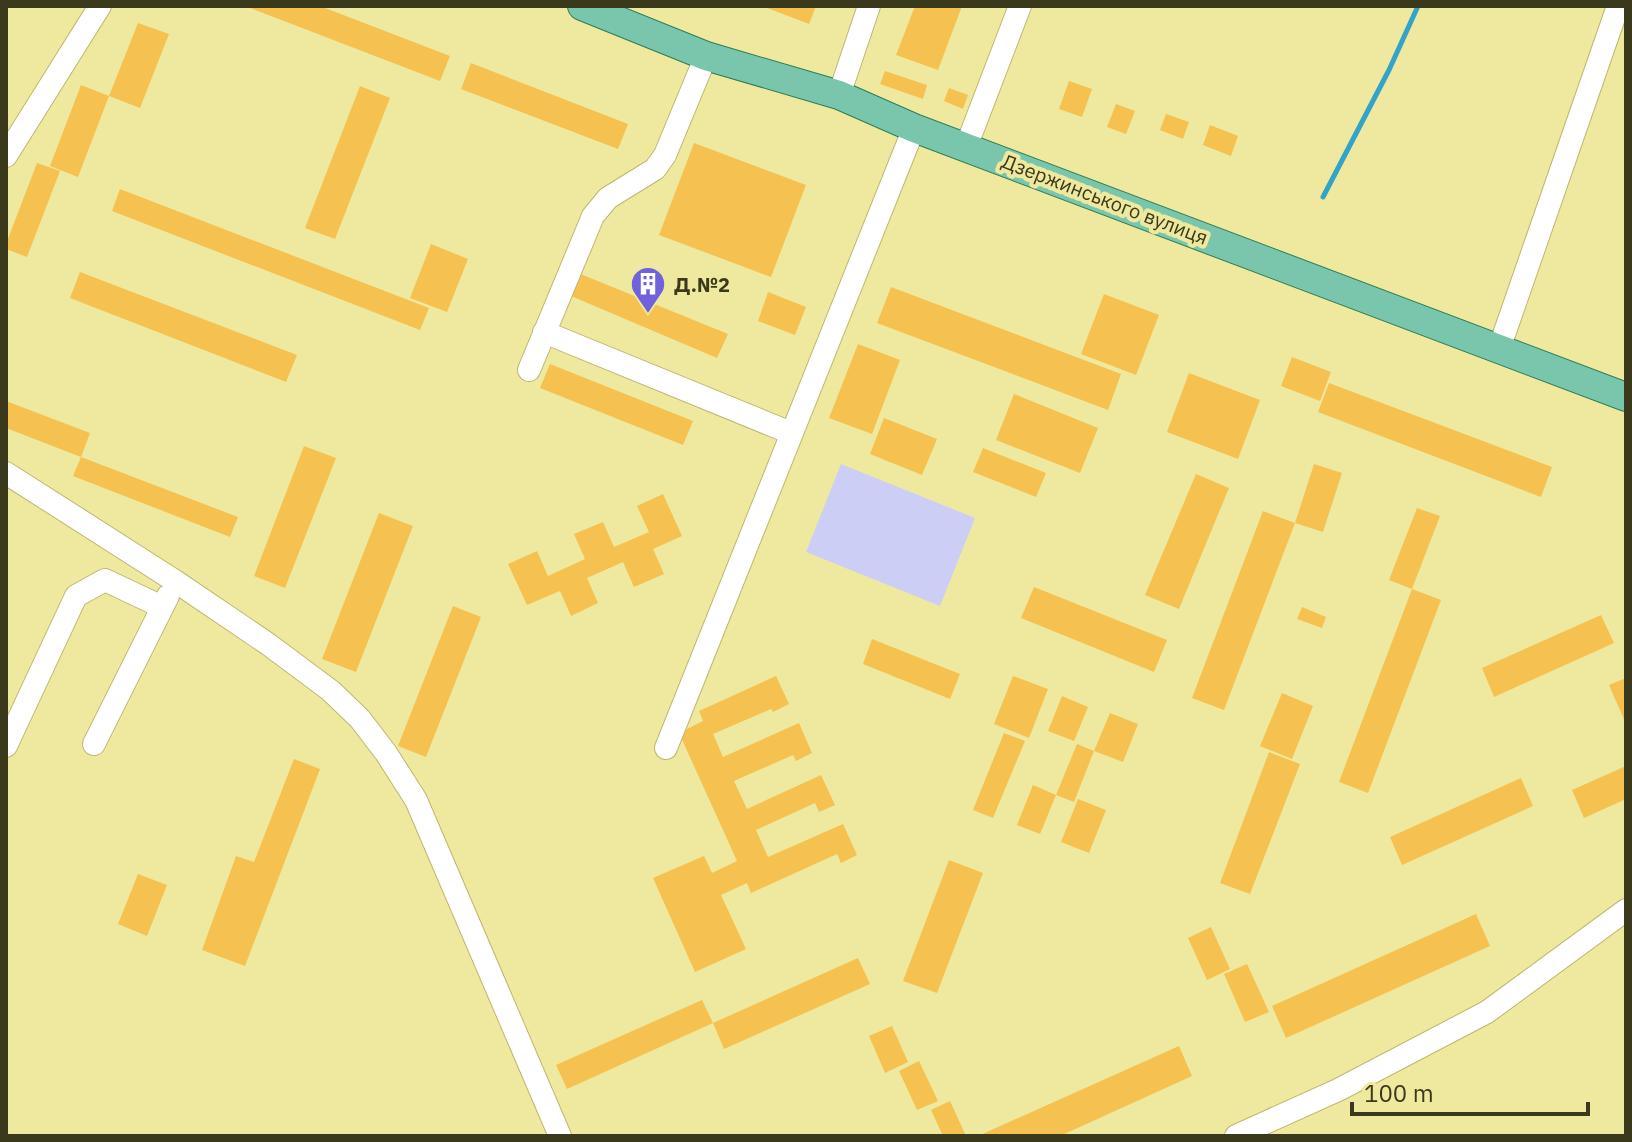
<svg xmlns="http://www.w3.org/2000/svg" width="1632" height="1142" font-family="'IBM Plex Sans',sans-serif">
<rect width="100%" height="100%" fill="#efe99f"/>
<!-- green -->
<path fill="#cdcef5" d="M841,464L975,518L940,606L806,552Z"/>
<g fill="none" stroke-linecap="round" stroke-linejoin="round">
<!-- stream -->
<path stroke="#31a5c9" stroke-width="5" d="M1323,197L1389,70L1418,6"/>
</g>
<!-- building -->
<path fill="#f5c150" d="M245,6H320L450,56L440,81Z
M762,6H816L809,24Z
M915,6H962L938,70L896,55Z
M138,23L169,34L140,108L109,96Z
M471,63L628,124L618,149L461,89Z
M885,71L927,85L923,99L880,84Z
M1069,81L1092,89L1082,117L1059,109Z
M81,85L109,96L78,177L50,166Z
M360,86L390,98L335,239L305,228Z
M949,88L968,95L963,109L944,101Z
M1116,104L1135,111L1126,134L1107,127Z
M1166,114L1189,122L1183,139L1160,130Z
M1210,125L1238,136L1231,156L1203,145Z
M694,143L806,185L771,277L659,235Z
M37,163L60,171L27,257L6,249V244Z
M120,189L429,308L420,330L112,211Z
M431,244L468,259L447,312L410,298Z
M80,272L297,355L286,382L70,298Z
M578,273L728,334L717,358L571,296Z
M891,287L1121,374L1108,410L877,323Z
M768,292L806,307L795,335L758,321Z
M1104,294L1159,315L1136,375L1081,354Z
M858,344L900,360L872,434L829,418Z
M1292,357L1331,372L1320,401L1281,386Z
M550,364L693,421L683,445L540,388Z
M1189,373L1260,400L1238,459L1167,432Z
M1329,383L1552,467L1541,497L1318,412Z
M1014,394L1098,428L1080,473L996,440Z
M6,401L90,433L81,457L6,428Z
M884,418L937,439L922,475L870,454Z
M304,446L336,458L285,588L254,576Z
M983,448L1046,473L1036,497L973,472Z
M81,457L238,517L230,537L73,476Z
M1314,464L1342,473L1323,532L1295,523Z
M1196,474L1229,488L1179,609L1145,595Z
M663,494L682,536L653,549L664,574L634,587L623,562L587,578L598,603L571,616L560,591L527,605L508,564L537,551L548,576L585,559L574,534L603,522L614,547L649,532L637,506Z
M1417,508L1440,516L1412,589L1389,580Z
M1263,511L1295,523L1224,710L1192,698Z
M379,513L413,526L356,672L322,659Z
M1034,587L1167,640L1154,672L1021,618Z
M1412,589L1441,600L1368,793L1339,782Z
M453,606L481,617L426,757L398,746Z
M1302,607L1326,617L1322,628L1297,619Z
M1601,615L1614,643L1494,697L1482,668Z
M872,639L960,674L950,699L863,664Z
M776,676L789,704L773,712L771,709L713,734L723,757L799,723L812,753L796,761L793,755L734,781L747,809L821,775L835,805L819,812L815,803L756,830L768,857L843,824L857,855L841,863L837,854L751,893L747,883L721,895L746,949L695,972L653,878L704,856L712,873L737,861L679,733L703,721L699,711Z
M1013,676L1048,689L1029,738L994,724Z
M1626,678V724L1609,685Z
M1282,693L1313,706L1292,759L1260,746Z
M1062,696L1088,707L1074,741L1048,731Z
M1110,713L1138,724L1123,762L1094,751Z
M1004,733L1025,741L993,818L973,810Z
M1077,744L1094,751L1074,802L1056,795L1040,834L1017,825L1033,785L1056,795Z
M1269,752L1300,764L1250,894L1220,883Z
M294,759L320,769L245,966L202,950L236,856L254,862Z
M1626,766V799L1584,818L1572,790Z
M1521,778L1533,806L1402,865L1390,837Z
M1078,799L1106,810L1089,853L1061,842Z
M949,860L983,873L937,993L903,981Z
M138,874L167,885L147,936L118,924Z
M1476,914L1490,946L1286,1038L1272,1006Z
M1211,927L1230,969L1207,980L1188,938Z
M858,958L870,984L724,1049L713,1023Z
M1247,964L1269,1012L1245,1022L1224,974Z
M702,1000L713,1023L567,1089L556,1065Z
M892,1026L908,1062L885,1073L869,1036Z
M1179,1046L1192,1076L1060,1136H978Z
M919,1061L938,1101L917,1110L899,1071Z
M950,1101L966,1136H943L931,1110Z"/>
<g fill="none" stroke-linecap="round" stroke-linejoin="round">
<defs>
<path id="minor" d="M839,95L869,6
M966,147L1020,6
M6,156L100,6
M544,332L791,433
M1499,349L1618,6
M529,370L593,216L608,198L655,169L665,155L706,56
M6,473L175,581L268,644L331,691L360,719L386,753L416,800L560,1136
M94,744L168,596
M6,746L76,596L105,580L162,607
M666,748L914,128
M1236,1136L1338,1090L1487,1012L1626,910"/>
<path id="major" d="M582,6L706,56L839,95L914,128L1626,397"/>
</defs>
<!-- minor casing -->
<use href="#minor" stroke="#beb770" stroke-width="24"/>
<!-- major casing -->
<use href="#major" stroke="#2b7c55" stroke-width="30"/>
<!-- minor -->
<use href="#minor" stroke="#fff" stroke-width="22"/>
<!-- major -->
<use href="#major" stroke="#7ac6ac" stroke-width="28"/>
</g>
<!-- icons -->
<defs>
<symbol id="building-pin" viewBox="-11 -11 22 30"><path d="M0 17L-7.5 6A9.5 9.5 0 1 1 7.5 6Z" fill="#6f62dc" stroke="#efe99f"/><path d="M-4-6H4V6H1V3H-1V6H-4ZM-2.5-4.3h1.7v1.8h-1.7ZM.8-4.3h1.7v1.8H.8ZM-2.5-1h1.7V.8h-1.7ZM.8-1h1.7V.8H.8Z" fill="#fff"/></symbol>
</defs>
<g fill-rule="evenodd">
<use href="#building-pin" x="628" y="264" width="40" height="54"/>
</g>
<g text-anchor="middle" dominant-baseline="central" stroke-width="8" stroke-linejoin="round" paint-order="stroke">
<!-- street labels -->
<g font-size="20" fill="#3b391b" stroke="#efe99f">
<text transform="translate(1105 199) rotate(21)">Дзержинського вулиця</text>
</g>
<!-- poi labels -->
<g font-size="20" font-weight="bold" fill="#3b391b" stroke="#efe99f" text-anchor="start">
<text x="674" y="284">Д.№2</text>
</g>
</g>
<!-- border -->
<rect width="1632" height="1142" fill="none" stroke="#3b391b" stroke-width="16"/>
<!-- scale -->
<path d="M1352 1102v12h236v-12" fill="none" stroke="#3b391b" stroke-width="4"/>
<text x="1364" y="1102" font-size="24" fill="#3b391b" stroke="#efe99f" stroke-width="6" paint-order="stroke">100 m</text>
</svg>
